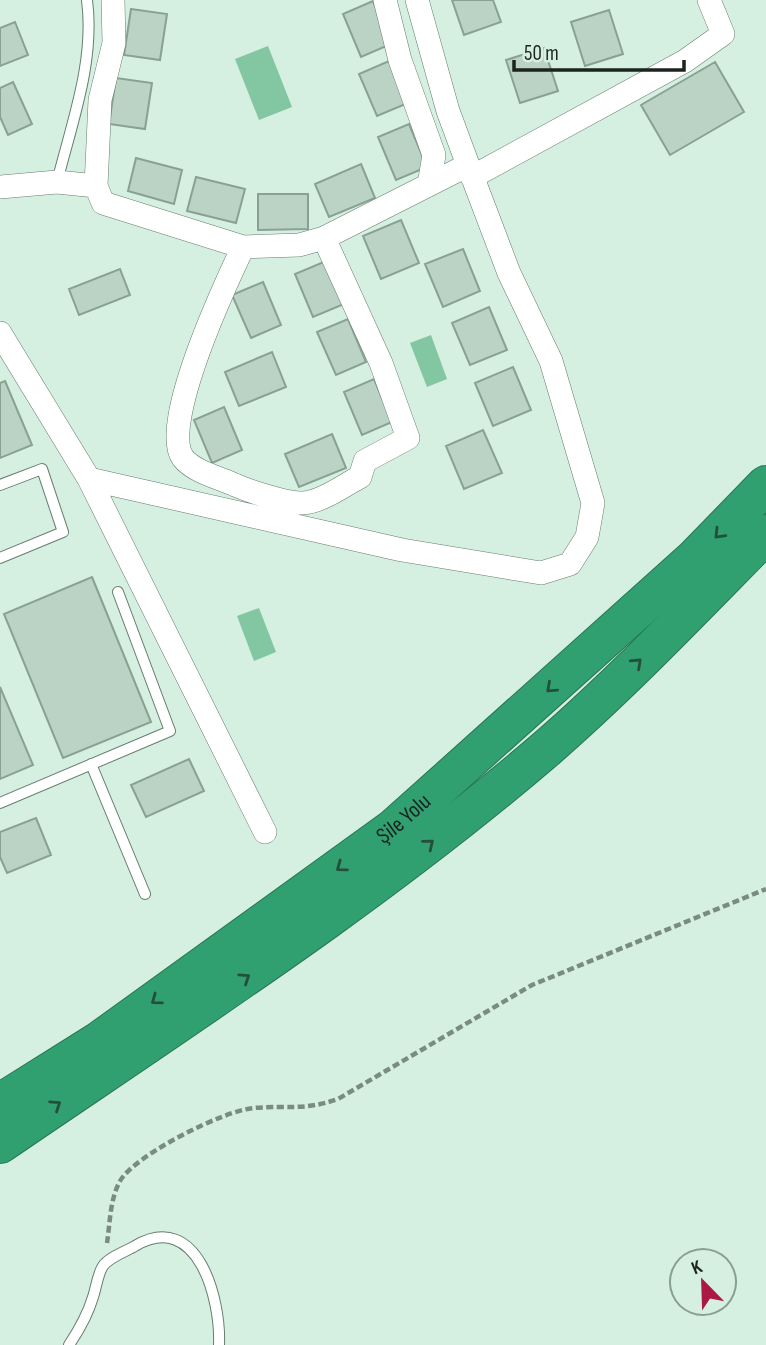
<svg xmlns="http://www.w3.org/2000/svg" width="766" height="1345" font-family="'Sofia Sans Condensed',sans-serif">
<rect width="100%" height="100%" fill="#d5efe0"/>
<!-- water -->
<path fill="#83c6a2" d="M268,46L292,107L259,120L235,59Z
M431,335L447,379L427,387L410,343Z
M259,608L276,652L254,661L237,616Z"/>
<!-- building -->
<path fill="#bad3c5" stroke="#89a193" stroke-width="2" d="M452,0H493L501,22L464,35Z
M373,1L391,44L361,57L343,14Z
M131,9L167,14L160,60L124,55Z
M609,10L623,54L585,66L571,22Z
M15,22L28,55L0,66V28Z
M544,48L558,91L520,103L506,60Z
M389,61L408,103L377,116L359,74Z
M715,62L744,112L670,155L641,105Z
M116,78L152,83L145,129L109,124Z
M13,82L32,124L8,135L0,117V88Z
M409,124L427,167L396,180L378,137Z
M136,158L182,170L174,204L128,191Z
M361,164L375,198L329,217L315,184Z
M196,177L245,189L236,223L187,211Z
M258,194H308V229L258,230Z
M401,220L419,263L381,279L363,236Z
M463,249L480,291L443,307L425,264Z
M326,261L344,304L313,317L295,274Z
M120,269L130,295L79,315L69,289Z
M263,282L281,325L251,338L232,295Z
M489,307L507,350L470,365L452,323Z
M348,319L366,362L336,375L317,332Z
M272,352L286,387L239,406L225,372Z
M513,367L531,410L493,426L475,383Z
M374,379L392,422L362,435L344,392Z
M5,381L32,445L0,458V383Z
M224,407L242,450L212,463L194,420Z
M483,430L502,473L464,489L446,446Z
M332,434L346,468L299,487L285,454Z
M92,577L151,722L63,758L4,614Z
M0,687L33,765L0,779Z
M189,759L204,791L146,817L131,785Z
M36,818L51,855L7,873L0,857V832Z"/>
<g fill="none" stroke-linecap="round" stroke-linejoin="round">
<defs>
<path id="lane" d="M57,182C72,122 95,61 87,0
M0,485L42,469L63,532L0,558
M91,764L145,894
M0,803L170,731L118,592
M69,1345C79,1330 88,1314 93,1297C96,1288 98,1273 103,1266C109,1257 127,1251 135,1246C198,1209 221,1300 219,1345"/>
<path id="street" d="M385,0L400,60L434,155L429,185
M472,177L685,61L723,34L709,0
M96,186L100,100L114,43L113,0
M0,187L57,182L96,186L103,203L243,247L299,245L324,238L468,165
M243,247C226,283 159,425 183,458C194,472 220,478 235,485C249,491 287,504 302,503C320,503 344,485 360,477L365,461L408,438L381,363L324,238
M0,333L89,479L402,550L541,573L570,564L587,537L593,503L551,361L509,273L468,165L448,111L417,0
M89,479L265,832"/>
<g id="highway">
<path id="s1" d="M0,1103L99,1041L394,828L694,559L766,485"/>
<path d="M0,1144C186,1017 376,895 547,748C624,681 695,606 766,534"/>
</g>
</defs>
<!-- lane casing -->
<use href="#lane" stroke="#667d70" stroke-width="12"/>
<!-- street casing -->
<use href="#street" stroke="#667d70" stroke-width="24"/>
<!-- highway casing -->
<use href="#highway" stroke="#297554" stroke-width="40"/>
<!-- path -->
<path stroke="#7a8c82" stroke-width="4.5" stroke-dasharray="7 3.5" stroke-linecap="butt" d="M107,1243C110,1223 110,1199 120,1181C135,1155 224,1110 254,1108C288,1105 304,1111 338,1099L532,985L766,889"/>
<!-- lane -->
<use href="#lane" stroke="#fff" stroke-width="10"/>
<!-- street -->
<use href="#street" stroke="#fff" stroke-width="23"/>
<!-- highway -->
<use href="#highway" stroke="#31a070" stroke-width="38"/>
</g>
<!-- one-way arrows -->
<defs><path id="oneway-chevron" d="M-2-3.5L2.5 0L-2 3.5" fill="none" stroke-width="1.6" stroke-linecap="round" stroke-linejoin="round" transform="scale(1.75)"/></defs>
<g stroke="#234f3b">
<use href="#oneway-chevron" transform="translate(719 534) rotate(134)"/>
<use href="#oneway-chevron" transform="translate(637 663) rotate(-43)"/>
<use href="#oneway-chevron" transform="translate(551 688) rotate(138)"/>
<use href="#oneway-chevron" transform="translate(429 844) rotate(-39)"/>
<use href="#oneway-chevron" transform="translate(341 867) rotate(144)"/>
<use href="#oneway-chevron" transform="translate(245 978) rotate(-34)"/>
<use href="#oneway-chevron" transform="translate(156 1000) rotate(144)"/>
<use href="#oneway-chevron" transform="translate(56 1105) rotate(-34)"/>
</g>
<g text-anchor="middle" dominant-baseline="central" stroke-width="5" stroke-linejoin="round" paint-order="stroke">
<!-- street labels -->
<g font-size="23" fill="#1b241f" stroke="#d5efe0">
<text stroke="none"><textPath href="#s1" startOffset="494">Şile Yolu</textPath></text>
</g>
</g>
<!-- north arrow -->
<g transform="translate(703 1282) rotate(337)"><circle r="33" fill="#d5efe0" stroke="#8b9e93" stroke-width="2"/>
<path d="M0-5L12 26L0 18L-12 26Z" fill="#ac1846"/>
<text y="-10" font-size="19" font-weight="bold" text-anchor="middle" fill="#1b241f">K</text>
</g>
<!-- scale -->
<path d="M514 60v10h170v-10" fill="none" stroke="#1b241f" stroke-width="3.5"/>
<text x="524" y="60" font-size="21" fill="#1b241f" stroke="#d5efe0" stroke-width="5" paint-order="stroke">50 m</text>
</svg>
